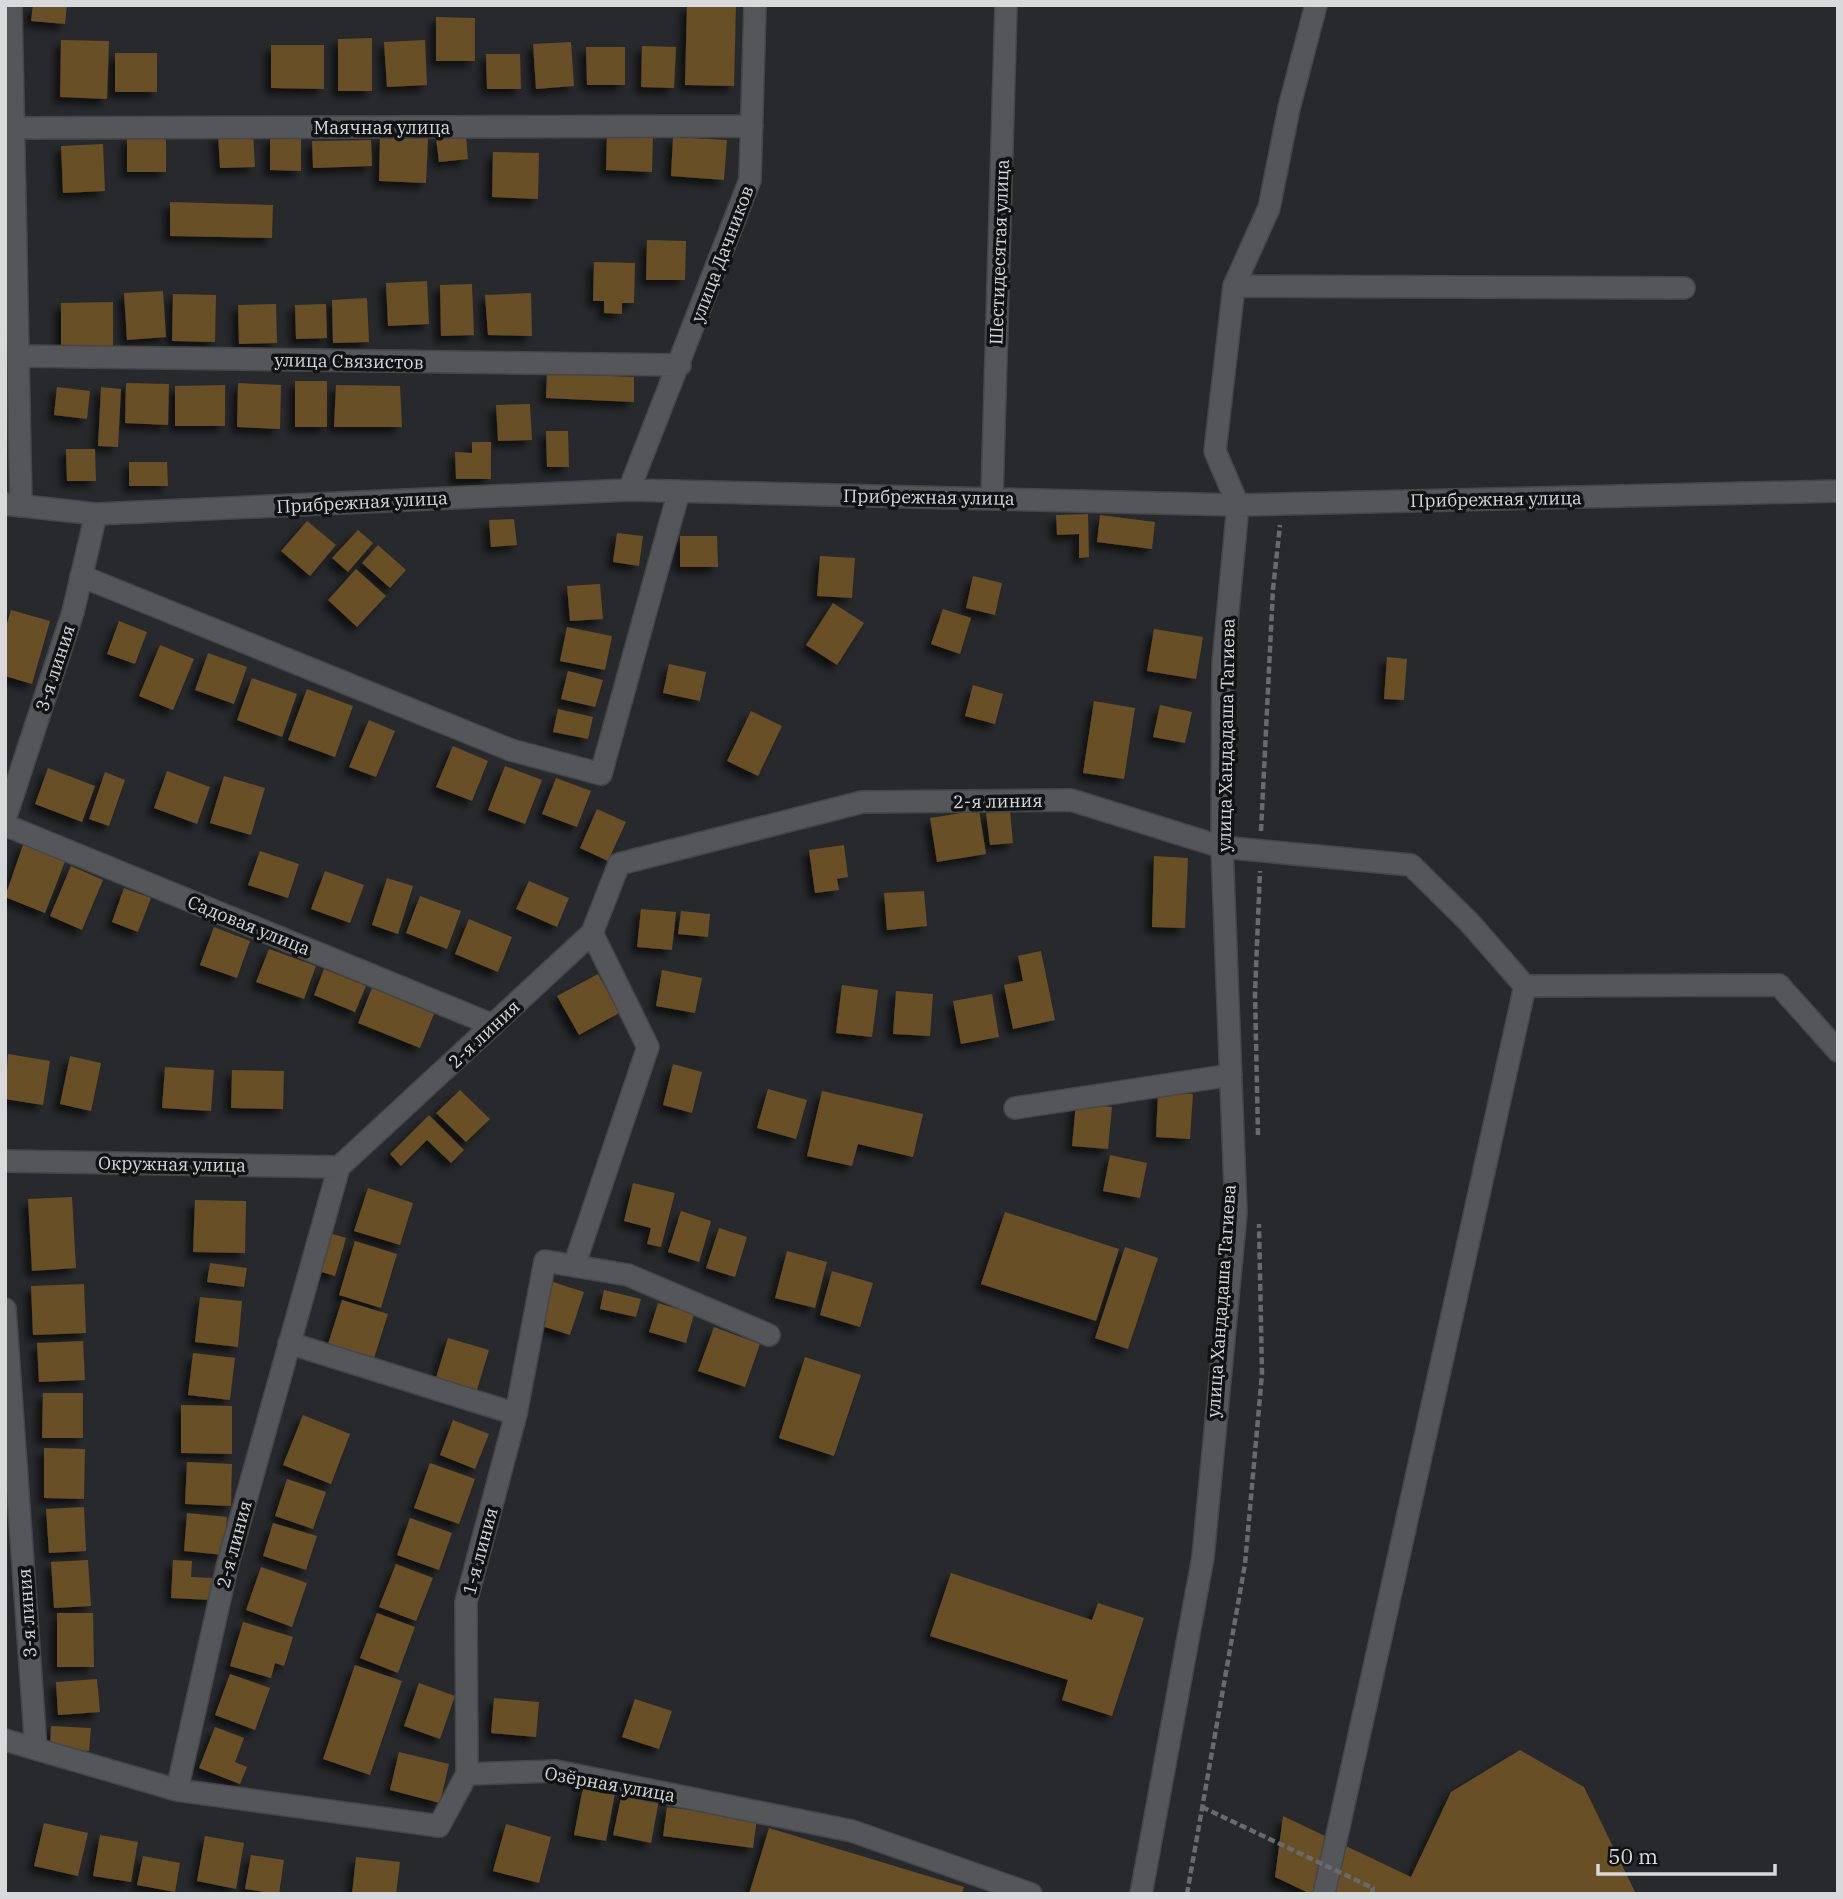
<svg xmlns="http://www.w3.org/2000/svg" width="1843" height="1899" font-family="'IBM Plex Serif',serif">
<defs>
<filter id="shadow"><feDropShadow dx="-6" dy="6" stdDeviation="3.5" flood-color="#0009"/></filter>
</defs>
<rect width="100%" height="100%" fill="#28292c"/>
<!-- building -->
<path fill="#674f26" filter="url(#shadow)" d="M33,5H67L65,24L31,21Z
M687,5H736L734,86L685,85Z
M436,17L475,18V61H436Z
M372,38V91H338V39Z
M61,40L109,41L107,99L60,97Z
M425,40L427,85L387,87L384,42Z
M571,42L574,86L536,89L533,44Z
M271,45H324V89L271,88Z
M642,46L676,47L674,88L641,87Z
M586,47H625V85H587Z
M115,53H157V92H115Z
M486,54H520L521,89H487Z
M253,133L255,167L220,168L218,134Z
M607,135L653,137L652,172L606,170Z
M270,136L301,137V171L270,170Z
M466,136L468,159L439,162L436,138Z
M380,137L428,138L426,183L379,181Z
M673,137L727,140L724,180L671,176Z
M127,138H166V172H127Z
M371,140L372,166L313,168L312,141Z
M103,144L105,191L63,193L61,146Z
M493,152L539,153L538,199L492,197Z
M170,202L273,205L272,238L170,236Z
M647,240L686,241L685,280H646Z
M594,262L635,263L634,303H622V314L604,313V301H593Z
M427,281L429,324L388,326L386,283Z
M472,284L474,335L441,336L440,285Z
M163,291L166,337L127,340L124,293Z
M531,293L532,336L488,335L485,295Z
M173,294L216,295L215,342L172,341Z
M367,298L369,342L333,343L332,300Z
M113,302V347L61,346V303Z
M276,304L277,343L239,344L238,305Z
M326,304L327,338L296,339L295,305Z
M547,373L634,377V402L546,398Z
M295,381H327V427H295Z
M126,383L169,384L168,425L125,423Z
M238,383L281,385L280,429L237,427Z
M225,385V426H175V386Z
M336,385L400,386L402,427H334Z
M57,387L90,391L87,419L54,415Z
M101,387L121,389L118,447L98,446Z
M530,404L532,440L498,441L496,405Z
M546,431H568L569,467H547Z
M472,442H491V479H456L455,452L472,453Z
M66,449H95L96,481H67Z
M129,462H167L168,486H129Z
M1088,514L1089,557L1079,558V534L1057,535L1056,515Z
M1100,515L1155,522L1152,549L1097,542Z
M514,519L517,545L491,547L489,520Z
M307,521L336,545L310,576L281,551Z
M358,530L373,543L348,572L332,558Z
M617,533L643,536L639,566L613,562Z
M680,536H717L718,567H680Z
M378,545L406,570L390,588L362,563Z
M820,556L855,558L852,598L817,596Z
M356,569L386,596L357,627L328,600Z
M973,576L1002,583L995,615L966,608Z
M600,584L603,619L570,621L567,586Z
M833,603L864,623L837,665L806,645Z
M943,609L971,618L960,654L931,644Z
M11,610L50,621L32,684L5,676V630Z
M119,621L147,632L135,664L107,654Z
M567,627L612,636L605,670L560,661Z
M1154,629L1203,637L1196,679L1147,671Z
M160,645L194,659L173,710L139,696Z
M208,653L247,667L234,704L195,690Z
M1387,657L1407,659L1404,700L1384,699Z
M669,664L706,672L700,701L663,693Z
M568,671L603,680L595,707L561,699Z
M252,678L297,694L282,737L237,720Z
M973,685L1003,694L995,724L965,716Z
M307,689L353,706L335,757L288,740Z
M1094,701L1135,708L1124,779L1083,773Z
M1160,705L1192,712L1185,743L1153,737Z
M558,709L593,717L588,739L553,732Z
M751,711L782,726L758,776L727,761Z
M369,720L395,731L376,777L349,767Z
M453,746L488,761L472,801L436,787Z
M505,766L542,780L525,824L488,810Z
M48,768L95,786L82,822L35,804Z
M167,771L210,787L197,824L154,808Z
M105,772L125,780L109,826L89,819Z
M224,776L265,788L251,835L210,823Z
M556,778L591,791L577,827L542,814Z
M597,809L626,822L608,861L580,848Z
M979,810L986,854L937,862L930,818Z
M1010,811L1013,843L990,845L986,813Z
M24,842L66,859L45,913L5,897Z
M844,845L848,877L837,879L839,890L815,893L809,850Z
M260,851L299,864L288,898L248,885Z
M1154,856L1188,858L1185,928L1152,927Z
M71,866L103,880L82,930L50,916Z
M325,871L364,885L350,923L311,909Z
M387,878L413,886L398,934L372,925Z
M529,881L569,898L557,927L516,909Z
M124,888L151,898L138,932L112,922Z
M924,891L927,926L887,930L884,893Z
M420,896L461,911L447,949L406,933Z
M641,909L676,912L672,950L637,947Z
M681,911L710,914L708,937L678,934Z
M469,919L512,937L498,972L455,954Z
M214,927L250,941L237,978L200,965Z
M269,949L316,966L304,999L256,982Z
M1041,951L1055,1020L1013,1029L1004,985L1023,981L1018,956Z
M324,969L366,986L355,1012L314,995Z
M662,970L702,978L695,1013L656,1006Z
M598,974L619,1013L579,1035L557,996Z
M842,985L878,990L872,1037L836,1033Z
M372,988L434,1014L420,1048L358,1023Z
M896,991L933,994L930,1036L893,1034Z
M992,994L999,1037L961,1044L953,1001Z
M8,1054L50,1061L43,1105L5,1099Z
M70,1056L101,1063L91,1111L60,1104Z
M673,1064L702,1072L692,1113L663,1105Z
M165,1067L214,1070L211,1111L162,1108Z
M232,1070L284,1071L283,1109L231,1108Z
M768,1089L807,1100L796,1139L757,1128Z
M460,1090L490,1119L466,1142L436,1113Z
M822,1091L923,1114L913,1157L858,1144L852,1166L807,1156Z
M1158,1092L1193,1094L1190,1139L1156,1137Z
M1076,1103L1112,1107L1108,1149L1072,1146Z
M429,1115L464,1150L451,1163L427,1140L401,1166L390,1154Z
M1110,1155L1147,1163L1140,1198L1103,1191Z
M633,1183L675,1193L661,1247L647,1244L651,1228L624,1221Z
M368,1188L413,1203L400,1245L354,1231Z
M72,1197L76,1268L32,1271L28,1199Z
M195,1200L246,1201L245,1253L193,1252Z
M681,1211L711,1221L699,1262L668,1252Z
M1005,1212L1119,1249L1096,1321L981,1284Z
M719,1228L747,1237L735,1277L706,1268Z
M326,1232L346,1238L335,1276L315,1270Z
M355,1241L397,1254L381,1308L339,1295Z
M1125,1247L1158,1258L1128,1349L1095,1338Z
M787,1251L827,1262L815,1308L775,1298Z
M210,1263L247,1268L244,1287L207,1282Z
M832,1271L873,1283L860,1327L820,1315Z
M553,1282L584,1292L570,1335L539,1325Z
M84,1284L86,1333L33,1335L31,1286Z
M604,1290L641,1299L636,1317L600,1309Z
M200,1297L242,1301L238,1347L195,1342Z
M342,1300L388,1314L374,1358L328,1344Z
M658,1303L694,1314L686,1343L649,1332Z
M714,1327L760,1344L745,1387L698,1371Z
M448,1338L489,1350L476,1393L435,1381Z
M83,1341L85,1380L39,1382L37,1343Z
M193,1353L235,1358L230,1400L188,1395Z
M805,1357L861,1375L834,1456L779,1438Z
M43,1393H83V1438H42Z
M181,1405L232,1406V1454L181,1453Z
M303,1415L350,1434L331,1484L283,1465Z
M453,1420L489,1434L475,1469L440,1455Z
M44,1448L85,1449L84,1499L44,1498Z
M187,1462L232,1464L231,1506L185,1504Z
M430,1463L475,1479L459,1524L414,1508Z
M287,1479L326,1492L313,1529L275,1516Z
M84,1507L86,1551L49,1553L46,1509Z
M187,1513L227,1517L224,1555L184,1551Z
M410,1518L452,1533L439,1570L397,1555Z
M273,1523L317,1536L306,1570L263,1556Z
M88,1560L91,1606L54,1608L51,1562Z
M173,1560L192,1561L191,1577L214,1578L212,1600L171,1598Z
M396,1564L433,1578L416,1621L379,1607Z
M261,1567L307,1583L292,1627L246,1610Z
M951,1573L1092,1620L1098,1603L1144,1618L1112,1716L1062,1700L1068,1680L930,1636Z
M57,1613H93L94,1667H57Z
M377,1613L415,1627L398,1673L360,1658Z
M243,1622L293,1637L284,1666L275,1663L271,1678L230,1666Z
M355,1665L402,1681L370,1775L323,1759Z
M230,1674L270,1688L255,1730L215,1715Z
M97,1679L100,1712L58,1715L56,1682Z
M419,1683L455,1696L440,1739L404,1726Z
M494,1698L539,1702L536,1737L491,1733Z
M635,1699L672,1711L659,1749L622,1737Z
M51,1726L91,1728L89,1751L50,1748Z
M215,1727L244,1738L235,1762L247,1767L240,1784L199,1768Z
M1520,1750L1584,1787L1636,1894H1311L1275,1877L1283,1816L1411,1877L1451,1792Z
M399,1752L449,1764L440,1803L390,1790Z
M583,1787L615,1793L606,1841L574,1835Z
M622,1793L659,1800L651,1843L613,1835Z
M667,1807L757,1819L753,1848L663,1836Z
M44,1823L88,1833L78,1876L34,1866Z
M506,1824L551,1837L539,1883L493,1871Z
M769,1828L964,1887L962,1894H749Z
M100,1835L138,1842L131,1882L93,1876Z
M205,1836L244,1843L236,1889L197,1881Z
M251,1855L284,1860L279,1894L245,1889Z
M143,1856L180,1863L175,1892L137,1885Z
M356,1857L400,1862L396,1894H352Z"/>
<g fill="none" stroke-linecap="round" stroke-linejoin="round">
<defs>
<path id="minor" d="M11,5L21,506
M12,128L752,126
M1234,286L1684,288
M18,356L680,365
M629,490L750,180L755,5
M992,498L1006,5
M5,504L96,514L629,490L1238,505L1838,491
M81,576L511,750L601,774L679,491
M5,819L73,612L96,514
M5,825L493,1025
M1015,1108L1231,1075
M5,1161L339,1167
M574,1266L648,1047L592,933
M5,1309L36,1749
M289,1343L516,1414
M5,1740L177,1790L439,1826L467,1774L556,1771L852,1831L1031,1894
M467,1774L466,1602L516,1414L545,1261L628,1275L769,1335
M177,1790L227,1567L339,1167L592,933L619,864L862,802L1071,800L1222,847L1411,865L1469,922L1525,986L1779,985L1838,1051
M1141,1894L1203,1557L1236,1213L1222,847L1223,664L1238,505L1215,451L1234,286L1269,208L1289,108L1316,5
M1324,1894L1525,986"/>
</defs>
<!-- minor casing -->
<use href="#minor" stroke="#454648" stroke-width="24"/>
<!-- path -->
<path stroke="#696a6c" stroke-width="4.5" stroke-dasharray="7 3.5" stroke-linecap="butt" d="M1261,831L1273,589L1280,525
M1258,1135L1255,993L1260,871
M1187,1894L1245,1564L1262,1374L1259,1224"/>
<!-- minor -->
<use href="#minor" stroke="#545659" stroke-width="21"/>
<!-- path-bridge -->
<path stroke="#696a6c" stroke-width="4.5" stroke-dasharray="7 3.5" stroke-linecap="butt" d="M1202,1807L1373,1888L1372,1894"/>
</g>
<g text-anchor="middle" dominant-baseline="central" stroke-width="7" stroke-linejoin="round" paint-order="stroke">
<!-- street labels -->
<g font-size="18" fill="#d8d9db" stroke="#111213">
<text x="382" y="127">Маячная улица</text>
<text transform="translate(999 252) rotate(-88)">Шестидесятая улица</text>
<text transform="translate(722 254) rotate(-69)">улица Дачников</text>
<text transform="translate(349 361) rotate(1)">улица Связистов</text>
<text transform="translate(929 497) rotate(1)">Прибрежная улица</text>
<text transform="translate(1496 499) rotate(-1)">Прибрежная улица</text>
<text transform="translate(362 502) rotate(-3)">Прибрежная улица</text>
<text transform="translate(55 668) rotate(-72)">3-я линия</text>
<text transform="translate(1226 735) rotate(-89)">улица Хандадаша Тагиева</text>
<text transform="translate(998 801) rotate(-1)">2-я линия</text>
<text transform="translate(249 925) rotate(22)">Садовая улица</text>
<text transform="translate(484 1034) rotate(-43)">2-я линия</text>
<text transform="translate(172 1164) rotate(1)">Окружная улица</text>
<text transform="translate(1221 1301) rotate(-86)">улица Хандадаша Тагиева</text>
<text transform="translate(234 1544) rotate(-75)">2-я линия</text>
<text transform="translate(480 1551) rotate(-75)">1-я линия</text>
<text transform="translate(27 1613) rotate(-94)">3-я линия</text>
<text transform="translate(610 1784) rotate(10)">Озёрная улица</text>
</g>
</g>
<!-- border -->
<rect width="1843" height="1899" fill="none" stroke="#d8d9db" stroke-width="14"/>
<!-- scale -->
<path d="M1598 1864v10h177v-10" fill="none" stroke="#d8d9db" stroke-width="3.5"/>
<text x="1608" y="1864" font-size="21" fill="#d8d9db" stroke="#111213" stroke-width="5" paint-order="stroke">50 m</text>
</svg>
